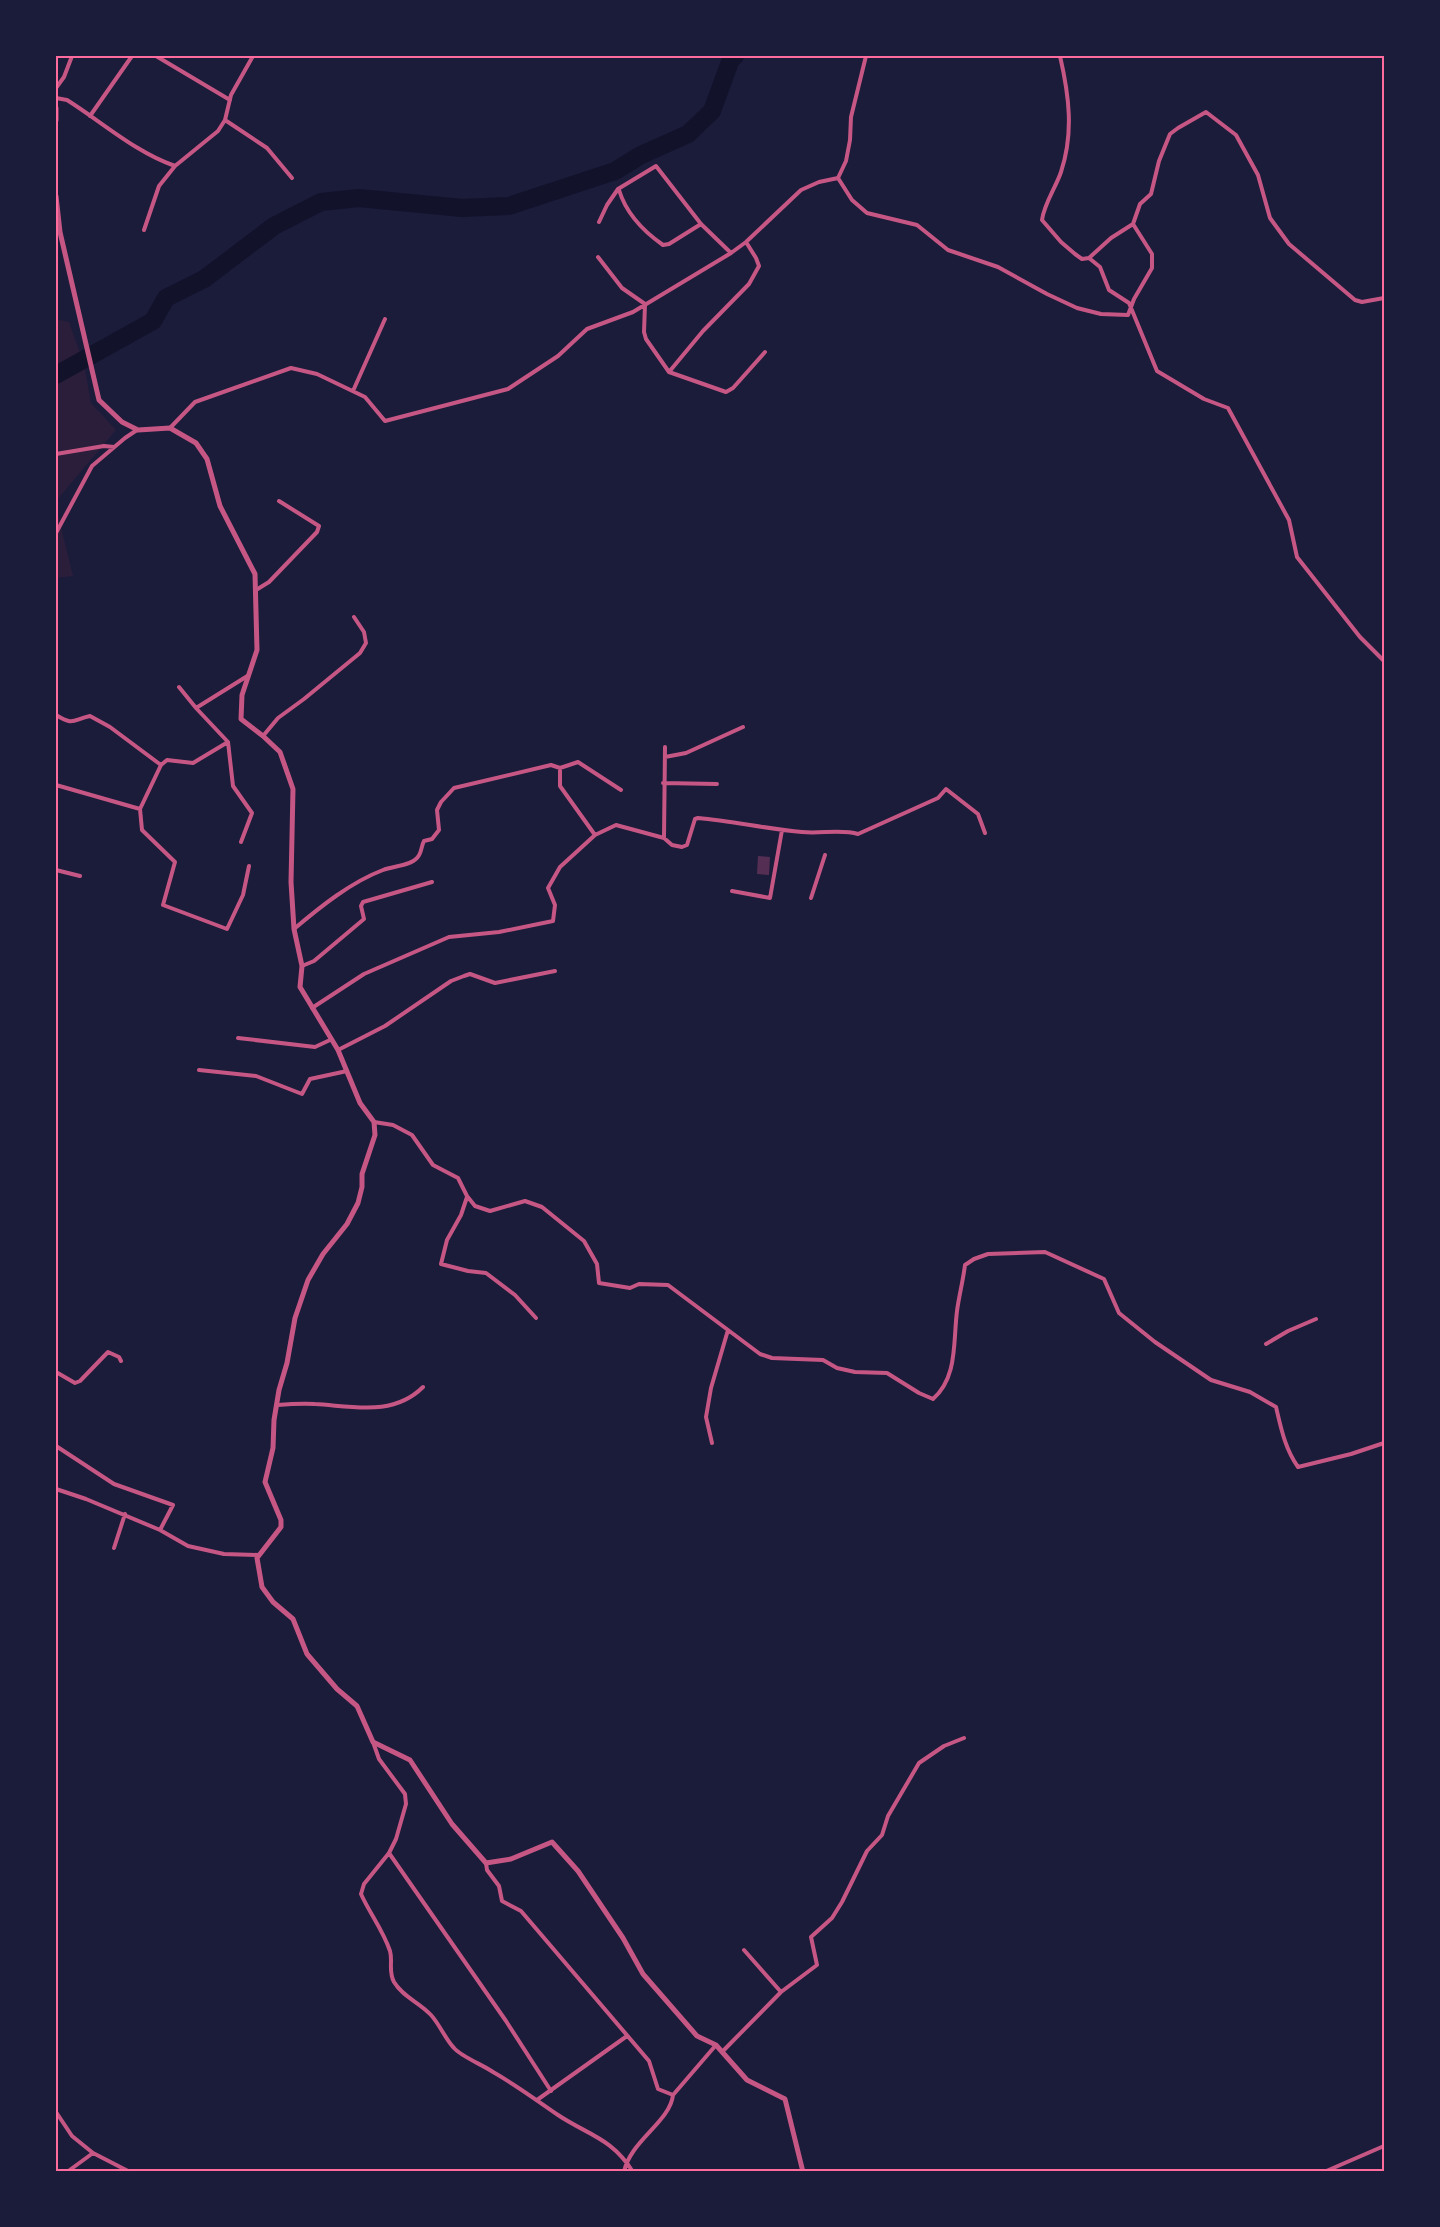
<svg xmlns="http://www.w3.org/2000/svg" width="1440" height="2227" font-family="Literata,serif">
<rect width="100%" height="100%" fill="#1b1b3a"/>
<!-- green -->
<path fill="#2a1e3b" d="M56,319L69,322L84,364L91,403L116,430L56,501Z
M56,507L73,576L56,578Z"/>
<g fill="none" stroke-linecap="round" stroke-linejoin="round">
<!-- river -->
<path stroke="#12122b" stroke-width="18" d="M56,375L153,321L166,298L204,279L274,226L321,202L359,198L462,208L509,206L615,171L641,155L688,134L712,111L731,59L735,56"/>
</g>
<!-- building -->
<path fill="#542f53" d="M758,856L770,857L769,875L757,874Z"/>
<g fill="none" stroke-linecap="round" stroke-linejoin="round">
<!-- minor -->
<path stroke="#c65784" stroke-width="4" d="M156,56L230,100
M1060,56C1069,95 1074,133 1061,172C1056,187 1044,204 1042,220L1061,242L1075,254L1082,259L1089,258L1111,238L1133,224L1140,204L1151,194L1159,161L1170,134L1178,128L1206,112L1236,135L1258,175L1270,218L1289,244L1355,300L1362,302L1384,298
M56,88L64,77L72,56
M56,98L67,100C102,122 135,152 175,166L218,131L225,120L231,95L253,56
M90,116L132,56
M225,120L267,148L292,178
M838,178L852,200L867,213L917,225L948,250L998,267L1047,294L1077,308L1101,314L1128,315L1134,299L1152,268V254L1133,224
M619,190C626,213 643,231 663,245L669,244L701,224
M599,222L607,205L618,189L656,166L701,224L731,253
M144,230L159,186L175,166
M598,257L622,288L645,304L644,332L646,339L669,372L703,331L749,284L759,266L756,258L746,242
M1089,258L1100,267L1109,290L1129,303L1157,371L1204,399L1228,408L1289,520L1297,557L1360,637L1384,661
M669,372L726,392L733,388L765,352
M353,391L385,319
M170,428L195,402L291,368L317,374L365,397L385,421L508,389L558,356L587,329L633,312L731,253L746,242L801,190L819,182L838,178L846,161L850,140L851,117L866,56
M56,454L104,446L114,447
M56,533L92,466L125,438L137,430
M256,590L269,582L317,532L319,526L279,501
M179,687L196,708L249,675
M196,708L228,742L233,786L252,813L241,842
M56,715C74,726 72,720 90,716L110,727L161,765
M263,736L278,718L304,699L360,653L366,643L364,632L354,617
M228,742L193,763L167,760L161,765L140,809L142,830L175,862L163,905L227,929L243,895L249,866
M665,757L686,753L743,727
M560,768V786L595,835
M663,783L717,784
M56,785L140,809
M664,838L665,747
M56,870L80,876
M732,891L770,898L782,830
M811,898L825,855
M294,929C320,907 351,882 383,870C393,866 410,866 417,858C422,853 421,846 424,841L432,839L439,830L437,810L441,802L454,788L551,765L560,768L578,762L621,790
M302,966L314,961L364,919L361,906L363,902L432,882
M312,1008L364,974L449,937L499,932L553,921L555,905L548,888L560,867L595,835L616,825L664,838L672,845L682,847L687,845L695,819L698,818C733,821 767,829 802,832C820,834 842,829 858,834L938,798L946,789L978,814L985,833
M238,1038L315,1047L330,1040
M338,1050L385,1026L451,981L464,976L470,974L495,983L555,971
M199,1070L256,1076L302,1094L310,1079L347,1071
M374,1122L393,1125L412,1135L433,1165L458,1178L467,1196L475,1206L490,1211L525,1201L542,1207L584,1241L597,1264L599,1283L630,1288L639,1284L668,1285L760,1354L772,1358L823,1360L837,1368L855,1372L887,1373L919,1393L933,1399C958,1377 953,1342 957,1311C959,1296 963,1281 965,1265L974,1259L988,1254L1045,1252L1104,1279L1119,1313L1155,1342L1211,1380L1250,1392L1276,1407C1281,1428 1285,1449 1298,1467L1351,1454L1384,1443
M467,1197L461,1215L447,1240L441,1264L468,1271L486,1273L515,1295L536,1318
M1266,1344L1288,1331L1316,1319
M56,1372L75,1383L80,1381L108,1352L119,1357L121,1361
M277,1405C289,1404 303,1403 315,1404C352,1406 393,1417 423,1387
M712,1443L706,1417L711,1388L728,1330
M56,1446L114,1484L173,1505L160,1530L188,1546L224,1554L259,1555L258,1556
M56,1489L86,1499L160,1530
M114,1548L125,1514
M373,1742L379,1759L405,1794L406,1804L396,1839L389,1853L364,1884L361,1894C370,1914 383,1930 390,1951C393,1961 388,1971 394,1982C403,1997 419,2002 431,2015C440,2025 446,2040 454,2048C462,2057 483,2065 493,2072C516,2085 536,2100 558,2115C588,2135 612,2138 633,2172
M389,1853L506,2021L551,2091
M486,1863L487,1870L499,1886L502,1901L521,1911L649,2061L658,2089L673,2095L716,2045
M744,1950L781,1992
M723,2051L781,1992L817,1965L811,1937L832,1918L842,1902L867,1851L882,1835L888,1816L919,1763L944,1746L964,1738
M537,2100L627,2036
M56,2112L72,2136L93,2153L130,2172
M67,2172L93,2153
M624,2172C630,2141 670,2122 673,2095
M1324,2172L1384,2146"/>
<!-- tertiary -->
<path stroke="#c65784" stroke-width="5" d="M56,108V120
M56,196L60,232L99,400L122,422L138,430L170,428L196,443L207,459L220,506L255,574L257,650L242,695L241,719L263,736L280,752L293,789L291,882L294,929L302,966L300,987L338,1050L360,1103L374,1122L375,1135L362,1174V1187L358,1203L347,1224L323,1254L308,1280L295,1318L287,1363L279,1390L274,1420L273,1448L265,1482L281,1520V1527L257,1558L262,1587L273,1602L293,1619L307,1654L337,1689L357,1706L373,1742L410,1760L452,1824L486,1863L511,1859L552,1842L578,1871L623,1938L643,1974L697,2036L716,2045L747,2080L785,2099L803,2172"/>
</g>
<!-- border -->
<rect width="1440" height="2227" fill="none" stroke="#1b1b3a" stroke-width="114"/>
<rect x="57" y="57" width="1326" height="2113" fill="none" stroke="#ff6b9d" stroke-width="2"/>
</svg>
